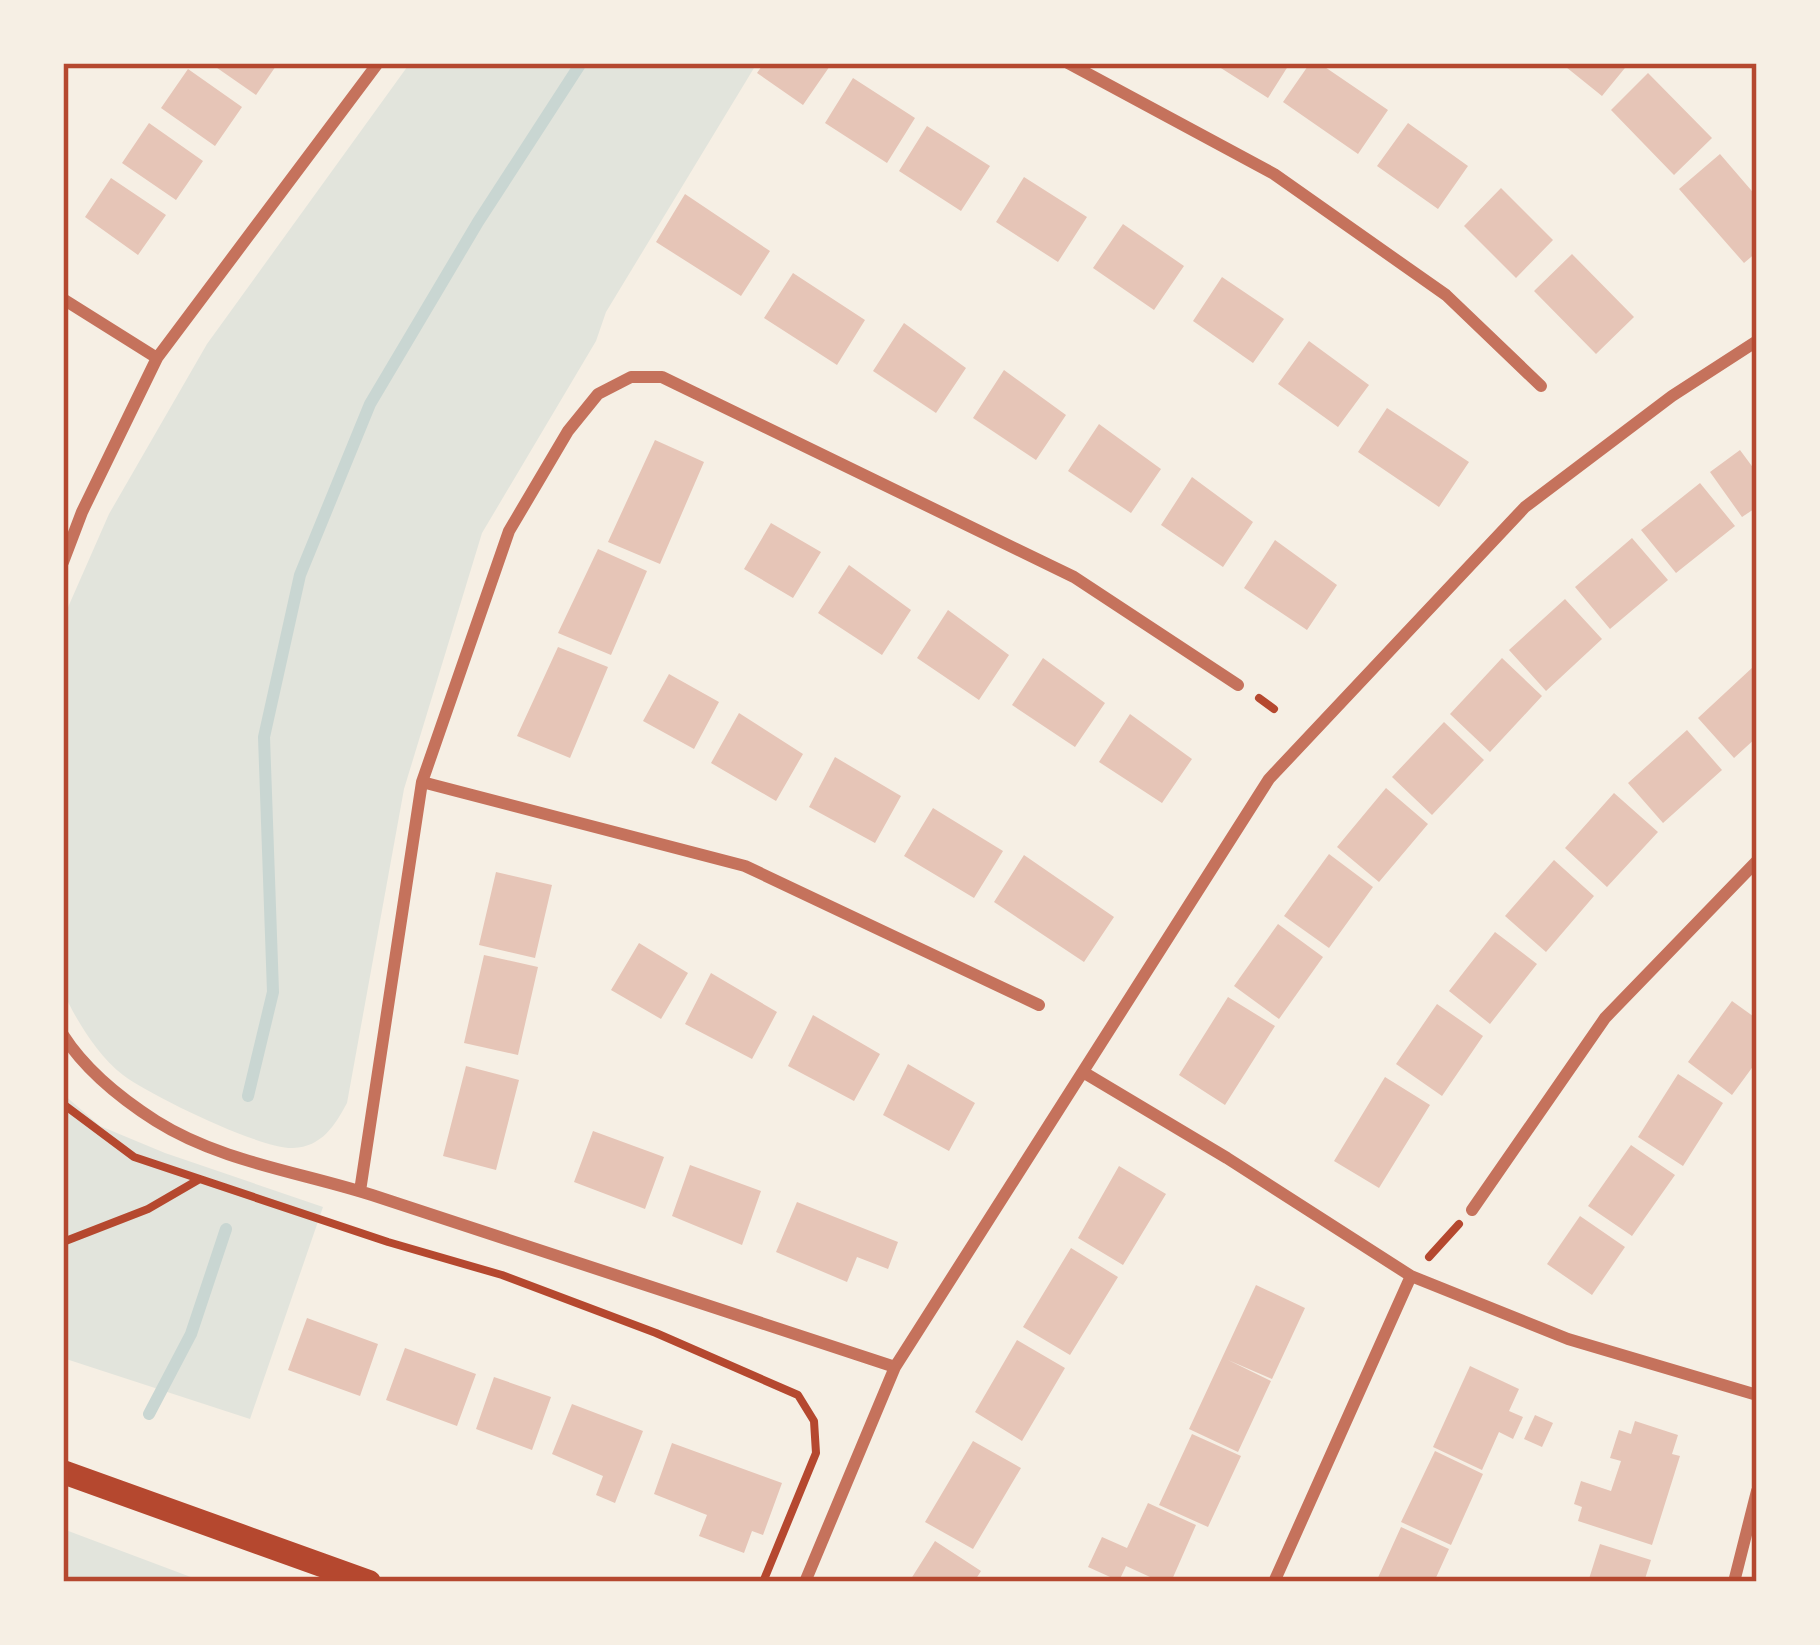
<svg xmlns="http://www.w3.org/2000/svg" width="1820" height="1645" font-family="Spectral,serif">
<rect width="100%" height="100%" fill="#f6efe4"/>
<!-- green -->
<path fill="#e2e4dc" d="M410,63H757L606,312L596,341L482,533L404,789L347,1103C335,1125 322,1147 293,1148C260,1149 151,1096 123,1075C97,1055 77,1021 63,992V621L69,605L109,514L207,344Z
M63,1094L100,1126L165,1153L323,1207L250,1419L63,1358Z
M63,1529L204,1582H63Z"/>
<g fill="none" stroke-linecap="round" stroke-linejoin="round">
<!-- stream -->
<path stroke="#c9d6d2" stroke-width="12" d="M248,1096L273,992L264,737L300,575L370,404L478,222L581,63
M149,1414L191,1334L226,1229"/>
</g>
<!-- building -->
<path fill="#e6c5b7" d="M210,63H278L256,95Z
M764,63H832L803,105L757,73Z
M1213,63H1290L1268,98Z
M1310,63H1319L1388,110L1358,154L1283,102Z
M1561,63H1629L1602,96Z
M188,69L242,107L215,146L161,108Z
M1648,73L1712,138L1674,175L1611,110Z
M853,78L915,118L887,163L825,123Z
M149,123L203,161L176,200L122,163Z
M1408,123L1468,166L1438,209L1377,166Z
M927,126L990,166L961,211L899,171Z
M1720,154L1757,197V252L1744,263L1679,189Z
M1024,177L1087,217L1058,262L996,222Z
M111,178L166,215L138,255L85,217Z
M1501,188L1553,240L1516,278L1464,226Z
M685,194L770,251L741,296L656,242Z
M1123,224L1184,266L1154,310L1093,268Z
M1572,254L1634,317L1596,354L1534,291Z
M793,273L865,320L837,365L764,318Z
M1222,277L1284,319L1253,363L1193,321Z
M904,323L966,368L936,413L873,371Z
M1309,341L1369,385L1338,427L1278,384Z
M1004,370L1066,415L1036,460L973,418Z
M1387,408L1469,462L1439,507L1358,452Z
M1099,424L1161,469L1131,513L1068,471Z
M655,440L704,462L660,564L608,542Z
M1740,450L1757,473V507L1742,517L1710,472Z
M1192,477L1253,522L1223,567L1161,525Z
M1700,483L1735,526L1676,573L1641,530Z
M771,523L821,552L793,598L744,569Z
M1632,538L1668,580L1610,629L1575,587Z
M1275,540L1337,585L1307,630L1244,588Z
M598,549L647,571L611,655L558,633Z
M849,565L911,610L882,655L818,613Z
M1565,599L1602,639L1546,691L1509,650Z
M948,610L1009,655L979,700L917,658Z
M558,647L608,667L570,758L517,736Z
M1043,658L1105,703L1075,747L1012,705Z
M1502,658L1542,696L1490,752L1450,714Z
M1753,667L1757,671V737L1734,758L1698,718Z
M669,674L719,702L694,749L643,721Z
M739,713L803,754L776,801L711,763Z
M1130,714L1192,759L1162,803L1099,762Z
M1444,722L1484,760L1432,815L1392,777Z
M1687,730L1722,770L1663,823L1628,783Z
M835,757L901,796L875,843L809,807Z
M1386,788L1428,824L1379,882L1337,847Z
M1614,793L1658,832L1607,887L1565,848Z
M933,808L1003,851L974,898L904,856Z
M1329,854L1373,887L1329,948L1284,916Z
M1024,855L1114,917L1084,962L994,902Z
M1554,860L1594,896L1546,952L1505,916Z
M496,872L552,885L535,958L479,945Z
M1278,924L1323,957L1279,1019L1234,986Z
M1495,932L1537,964L1490,1024L1449,991Z
M639,943L688,973L661,1019L611,990Z
M484,955L538,967L518,1055L464,1043Z
M711,973L777,1012L752,1059L685,1024Z
M1228,997L1275,1026L1225,1105L1179,1075Z
M1732,1001L1757,1019V1061L1732,1095L1688,1062Z
M1437,1004L1483,1036L1442,1096L1396,1064Z
M813,1015L880,1054L854,1101L788,1066Z
M908,1064L975,1103L949,1151L883,1115Z
M466,1066L519,1080L496,1170L443,1156Z
M1678,1074L1723,1103L1683,1166L1638,1137Z
M1385,1077L1430,1105L1379,1188L1334,1161Z
M593,1131L664,1157L645,1209L574,1182Z
M1631,1145L1675,1175L1632,1236L1588,1206Z
M690,1165L761,1191L742,1245L672,1216Z
M1119,1166L1166,1194L1123,1265L1078,1238Z
M797,1202L898,1242L888,1269L857,1257L847,1282L776,1252Z
M1580,1216L1625,1247L1592,1295L1547,1264Z
M1071,1248L1118,1277L1070,1355L1023,1327Z
M1256,1285L1305,1308L1272,1379L1228,1360L1271,1381L1238,1452L1189,1429Z
M307,1318L378,1344L360,1396L288,1370Z
M1017,1340L1065,1368L1022,1441L975,1412Z
M405,1348L476,1374L457,1426L386,1400Z
M1470,1366L1519,1389L1509,1411L1523,1417L1513,1439L1499,1432L1482,1470L1433,1447Z
M494,1377L551,1397L532,1450L476,1429Z
M572,1404L643,1431L615,1503L596,1495L603,1476L552,1454Z
M1535,1415L1553,1423L1542,1447L1524,1439Z
M1635,1421L1678,1435L1672,1454L1680,1456L1652,1545L1578,1521L1582,1507L1574,1504L1581,1481L1611,1491L1621,1461L1610,1458L1619,1430L1631,1434Z
M1192,1434L1241,1456L1208,1527L1159,1505Z
M973,1441L1021,1468L973,1549L925,1522Z
M672,1443L782,1483L763,1535L752,1531L744,1553L699,1536L707,1515L654,1494Z
M1435,1451L1483,1474L1451,1545L1401,1522Z
M1148,1503L1196,1525L1171,1582H1161L1126,1566L1119,1581L1088,1567L1102,1537L1127,1548Z
M1401,1527L1449,1549L1434,1582H1376Z
M935,1541L981,1571L974,1582H909Z
M1600,1544L1651,1560L1644,1582H1588Z"/>
<g fill="none" stroke-linecap="round" stroke-linejoin="round">
<!-- path -->
<path stroke="#b5482f" stroke-width="8" d="M1259,698L1274,709
M63,1104L134,1157L388,1242L502,1275L656,1333L798,1395L814,1421L816,1453L763,1582
M63,1242L148,1209L198,1180
M1429,1257L1459,1224"/>
<!-- minor -->
<path stroke="#c5725c" stroke-width="12" d="M1068,63L1274,174L1446,295L1541,386
M63,299L157,358
M63,562L82,512L157,358L378,63
M422,782L745,866L1039,1005
M63,1035C86,1071 120,1098 156,1121C221,1162 301,1172 372,1195C546,1252 721,1310 895,1367
M1083,1072L1227,1158L1411,1276L1568,1339L1757,1395
M360,1191L422,782L509,531L568,431L598,394L631,377H662L1074,577L1238,685
M1472,1210L1605,1018L1757,861
M805,1582L895,1367L1269,779L1525,507L1672,396L1757,341
M1274,1582L1411,1276
M1734,1582L1757,1491"/>
<!-- secondary -->
<path stroke="#b5482f" stroke-width="24" d="M63,1472L369,1582"/>
</g>
<!-- border -->
<rect width="1820" height="1645" fill="none" stroke="#f6efe4" stroke-width="132"/>
<rect x="66" y="66" width="1688" height="1513" fill="none" stroke="#b5482f" stroke-width="4.5"/>
</svg>
